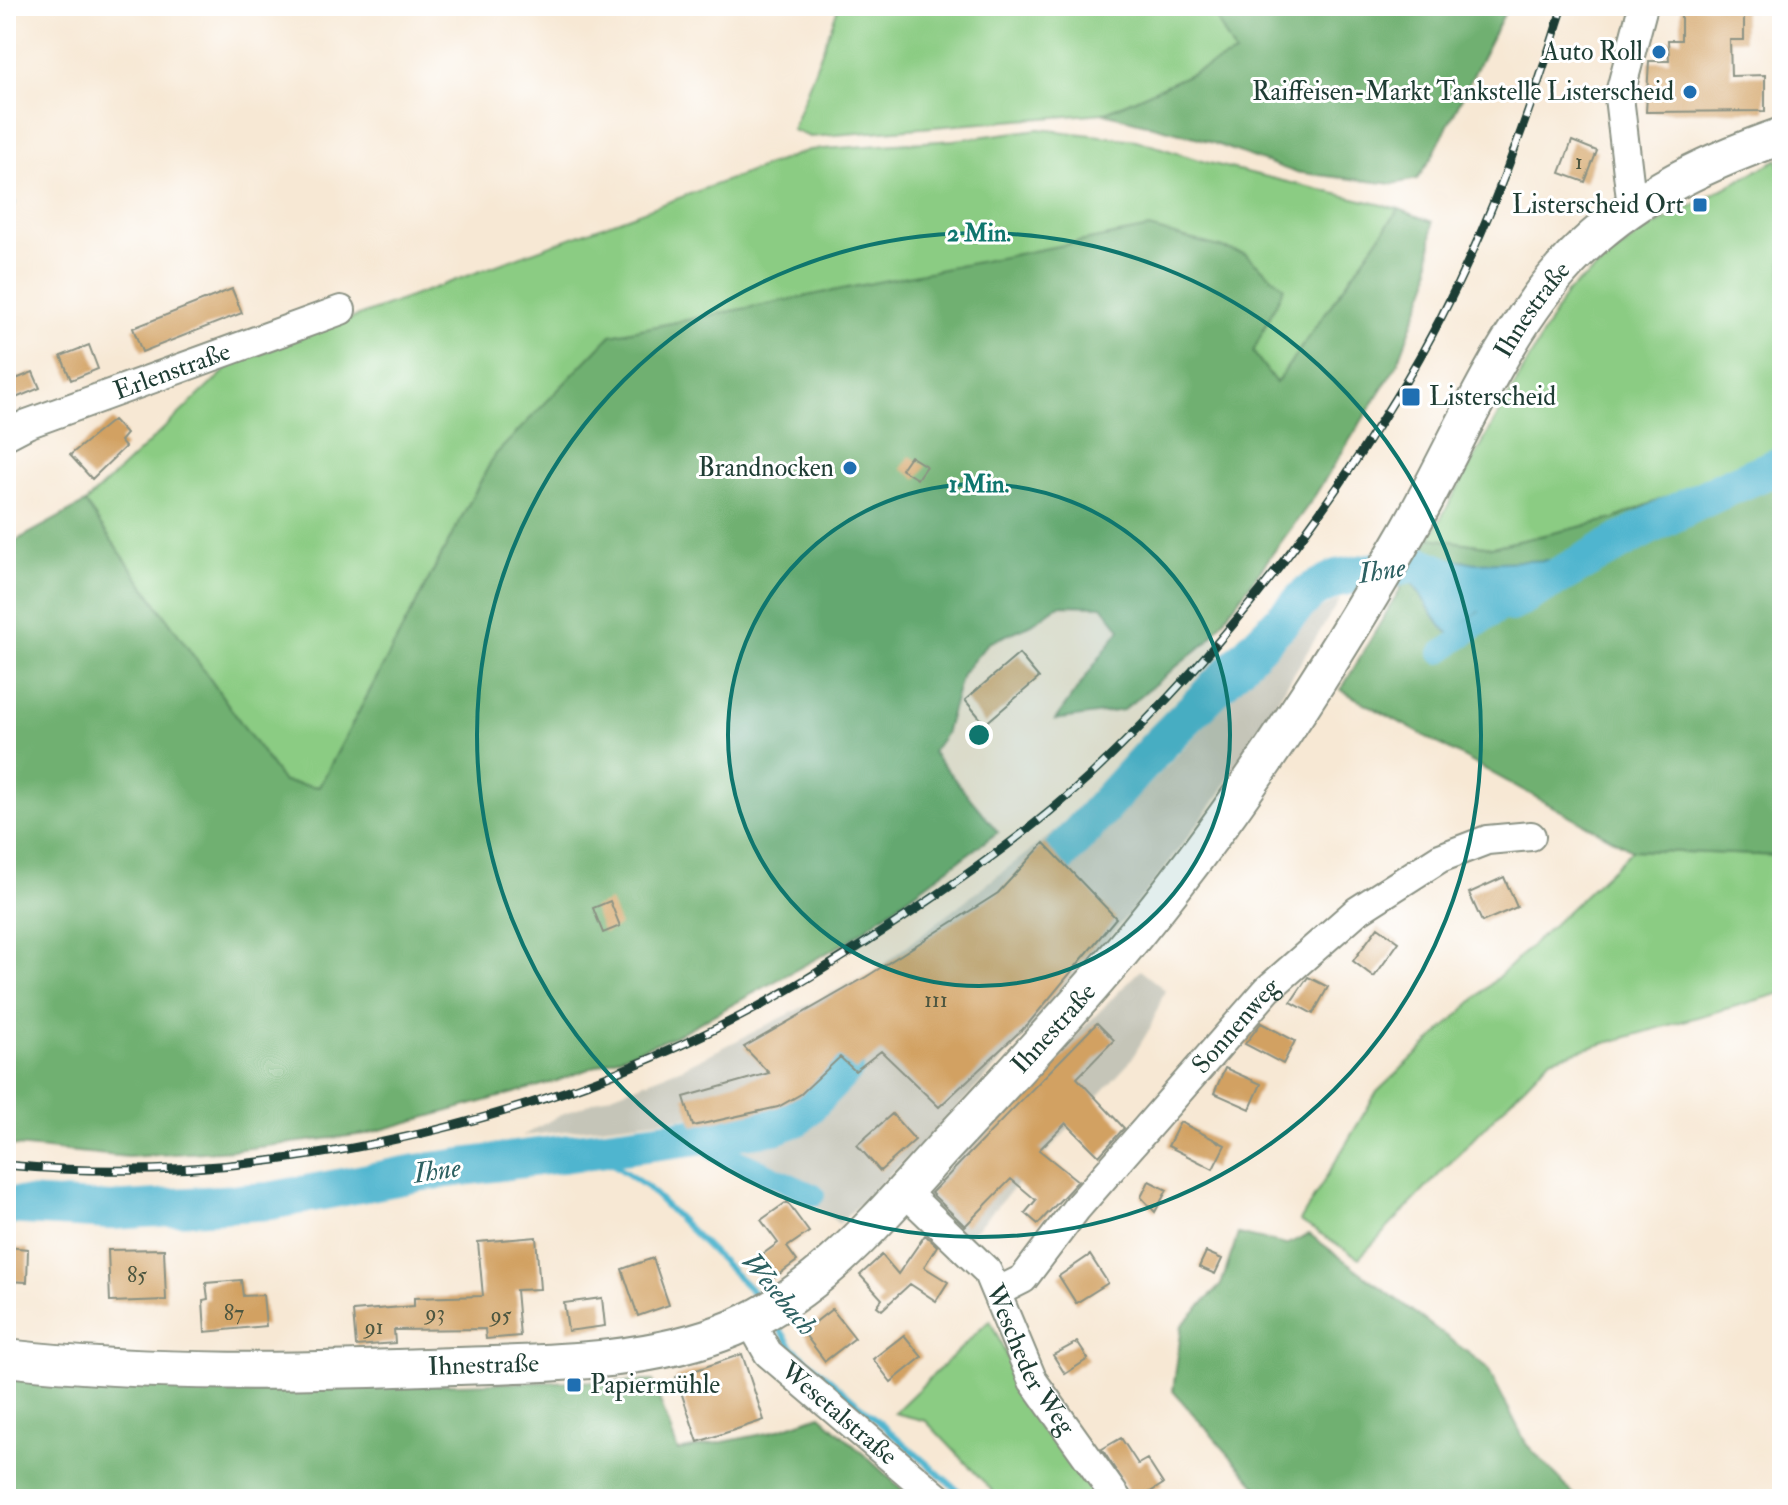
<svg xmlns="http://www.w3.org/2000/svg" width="1788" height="1505" font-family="'IM FELL Double Pica',serif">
<rect width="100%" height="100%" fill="#fff"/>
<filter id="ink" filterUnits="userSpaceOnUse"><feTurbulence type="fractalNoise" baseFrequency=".0125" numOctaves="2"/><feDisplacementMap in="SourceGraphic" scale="16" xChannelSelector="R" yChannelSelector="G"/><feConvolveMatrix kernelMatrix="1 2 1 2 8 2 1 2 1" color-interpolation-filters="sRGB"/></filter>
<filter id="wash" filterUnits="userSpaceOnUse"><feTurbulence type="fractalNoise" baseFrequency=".006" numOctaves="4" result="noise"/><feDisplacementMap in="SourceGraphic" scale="32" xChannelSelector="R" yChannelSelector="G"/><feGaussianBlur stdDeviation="1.8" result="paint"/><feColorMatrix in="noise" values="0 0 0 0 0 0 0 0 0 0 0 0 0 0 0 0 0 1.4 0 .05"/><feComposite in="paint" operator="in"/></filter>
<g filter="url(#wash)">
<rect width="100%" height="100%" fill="#f7e8d4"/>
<!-- industrial -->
<path fill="#c5c5b8" d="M1340,599L1218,796L1158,877L1055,1005L933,1133L839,1224L812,1203L816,1191L724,1147L713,1122L693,1126L690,1117L522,1136L562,1114L682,1068L873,972L1057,830L1087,851L1296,629L1312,613Z
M1140,970L1165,990L1150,1028L1129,1063L965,1241L919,1196Z"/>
<!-- green -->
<path fill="#8bcc83" stroke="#55845c" stroke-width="2" d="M839,6H1210L1236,54L1104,113L810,137L792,130Z
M1039,129L1136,140L1205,162L1399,209L1276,383L1253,352L494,456L319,787L283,782L85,503L231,365L315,332L809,150L954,140Z
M1778,159L1782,191V449L1614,519L1492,547L1430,538L1566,293L1641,233Z
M1632,850L1782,856V993L1550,1059L1359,1258L1300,1221L1377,1092Z
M990,1320L1017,1378L1111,1499H1000L926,1421L894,1413Z"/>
<!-- forest -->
<path fill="#70b071" stroke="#487652" stroke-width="2" d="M1210,6H1508L1432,157L1417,179L1393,184L1294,172L1199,138L1104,113L1235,54Z
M1399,209L1432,222L1429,280L1397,365L1312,500L1208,641L1123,710L1055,720L1120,629L1102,606L1059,605L1032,624L988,643L962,674L945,734L932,752L998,832L847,942L675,1036L557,1081L366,1134L234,1150L128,1157L6,1145V546L85,503L283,782L319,787L494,456L611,335L1149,228L1245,254L1284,287L1253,352L1276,383Z
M1782,449V856L1632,850L1341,690L1430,538L1492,547L1614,519Z
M1238,1234L1286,1245L1309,1234L1487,1367L1527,1445L1578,1499H1268L1173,1391L1182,1325L1221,1285Z
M6,1376C221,1399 437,1380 653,1381L678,1451L768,1433L820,1415L913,1499H6Z"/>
<!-- water -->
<path fill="#50b5cf" stroke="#387982" stroke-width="2" d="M1424,553L1476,563L1550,560L1543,572L1498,597L1450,635C1428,615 1427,598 1409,580Z"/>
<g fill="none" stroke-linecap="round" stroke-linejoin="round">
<!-- stream -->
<path stroke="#50b5cf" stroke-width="6" d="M6,206L13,203
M592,1150L647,1187L762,1301
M774,1320L791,1346L968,1499"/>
<!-- canal -->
<path stroke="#50b5cf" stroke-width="22" d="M1440,653L1511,603
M704,1136L715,1150L814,1195"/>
<!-- river -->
<path stroke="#50b5cf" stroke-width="38" d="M1059,856L1161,743L1310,592L1337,578L1417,564L1511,603C1599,553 1688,501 1782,465
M6,1205L111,1211L270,1201L417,1173L774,1126L796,1118L845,1067"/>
</g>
<g id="blocks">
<!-- building -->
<path fill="#d2a162" d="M1681,6H1744V40H1730L1731,76L1765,75V111L1646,112L1649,61H1669L1668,40H1681Z
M1572,141L1597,151L1585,182L1560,173Z
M232,289L242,313L142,352L133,328Z
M89,345L98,369L71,380L61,356Z
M33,372L40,388L6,402V383Z
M113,420L126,434L120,441L125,447L92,479L70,455Z
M910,456L926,466L917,479L901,469Z
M1019,654L1039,678L985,724L965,700Z
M1044,843L1116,918L1028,1024L939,1107L881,1051L855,1071L840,1057L801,1094L778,1107L693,1126L684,1097L769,1073L744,1047L866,977L998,893Z
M1504,877L1517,907L1482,922L1469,893Z
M610,901L620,926L603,933L593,908Z
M1378,927L1399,942L1374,977L1353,961Z
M1308,977L1328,987L1313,1014L1291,1002Z
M1097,1023L1114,1040L1077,1078L1124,1128L1099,1156L1066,1123L1039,1150L1078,1181L1038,1224L1025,1213L1036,1200L1011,1179L965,1226L931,1193Z
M1261,1023L1295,1041L1283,1064L1245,1044Z
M1225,1068L1261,1084L1250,1109L1214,1093Z
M892,1114L915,1140L880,1171L857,1145Z
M1180,1122L1225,1145L1213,1169L1168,1146Z
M1149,1181L1167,1190L1155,1212L1141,1197Z
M787,1202L809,1232L787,1247L797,1261L771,1280L756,1259L778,1243L761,1220Z
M925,1235L937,1246L924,1267L948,1282L936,1301L910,1284L882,1310L877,1306L882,1299L860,1275L882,1255L898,1274Z
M536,1237L540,1289L516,1290L520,1336L486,1339L485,1329L394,1330L395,1343L356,1346L353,1311L414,1306V1298L483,1296L478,1242Z
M6,1247L28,1249L27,1282L6,1281Z
M164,1249L166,1300L110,1302L108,1250Z
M1206,1252L1222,1259L1215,1274L1199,1267Z
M1090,1255L1108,1283L1076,1303L1059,1276Z
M653,1258L669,1305L638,1316L622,1269Z
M241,1280L243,1296L263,1295L266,1326L205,1332L203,1300L208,1299L206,1283Z
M602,1298L605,1326L568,1331L564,1303Z
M832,1309L855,1338L825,1361L803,1332Z
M904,1335L922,1357L891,1382L873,1359Z
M1077,1342L1088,1359L1065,1374L1053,1355Z
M742,1354L764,1420L698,1442L676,1377Z
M1121,1438L1138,1464L1147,1459L1163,1484L1139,1499H1134L1102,1449Z"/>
</g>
</g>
<g filter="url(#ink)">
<use href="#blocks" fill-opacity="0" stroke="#8b9284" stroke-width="2"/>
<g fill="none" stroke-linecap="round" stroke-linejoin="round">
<defs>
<g id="minor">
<path d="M1632,207L1619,97L1643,6"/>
<path id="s1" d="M6,435L27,424L341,310"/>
<path id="s2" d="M904,1191L987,1271L1033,1381L1117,1499"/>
<path id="s3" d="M997,1292L1023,1279L1076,1209L1268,989L1357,911L1440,858L1487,840L1531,836"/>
<path id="s4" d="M750,1321L768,1353L939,1499"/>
</g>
<g id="major">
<path id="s5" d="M6,1358C156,1375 304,1372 454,1366C545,1363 648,1364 734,1328C822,1291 883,1213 946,1145C1005,1082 1065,1018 1121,952C1229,823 1323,679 1407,533C1455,449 1498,341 1562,269C1620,203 1700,164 1782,136"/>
</g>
</defs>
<!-- minor casing -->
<use href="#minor" stroke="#8b9284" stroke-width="32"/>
<!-- major casing -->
<use href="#major" stroke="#8b9284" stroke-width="40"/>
<!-- minor -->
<use href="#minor" stroke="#fff" stroke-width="28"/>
<!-- major -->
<use href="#major" stroke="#fff" stroke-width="36"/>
<defs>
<path id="rail" d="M6,1165C252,1189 522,1129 741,1016C800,985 856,949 912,912C973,871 1034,828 1088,778C1211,662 1317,529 1404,384C1474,268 1523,135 1563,6"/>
</defs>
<!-- rail casing -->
<use href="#rail" stroke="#1f3d34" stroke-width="9"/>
<!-- rail -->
<use href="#rail" stroke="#fff" stroke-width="6" stroke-dasharray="18" stroke-linecap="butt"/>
</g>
</g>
<!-- distance rings -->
<circle cx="979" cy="735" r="251" fill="#0f766e" fill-opacity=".12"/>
<g fill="none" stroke="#0f766e" stroke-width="4">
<circle cx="979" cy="735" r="251"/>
<circle cx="979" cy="735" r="502"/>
</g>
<!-- markers -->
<g fill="#1f6fb2" stroke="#fff" stroke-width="3">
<circle cx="1659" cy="52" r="8"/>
<circle cx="1690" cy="92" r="8"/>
<rect x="1692" y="197" width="16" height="16" rx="4"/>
<rect x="1401" y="387" width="20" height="20" rx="4"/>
<circle cx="850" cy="468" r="8"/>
<rect x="566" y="1377" width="16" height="16" rx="4"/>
</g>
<g text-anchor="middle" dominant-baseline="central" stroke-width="6" stroke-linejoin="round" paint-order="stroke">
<!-- number labels -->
<g font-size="22" fill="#4c5640">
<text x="1579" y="162">1</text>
<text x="936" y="1000">111</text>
<text x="137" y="1275">85</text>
<text x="234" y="1313">87</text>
<text x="435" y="1313">93</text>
<text x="501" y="1315">95</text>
<text x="374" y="1327">91</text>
</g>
<!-- poi labels -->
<g font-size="26" fill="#1f3d34" stroke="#fff" text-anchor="end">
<text x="1643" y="52">Auto Roll</text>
<text x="1674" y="92">Raiffeisen-Markt Tankstelle Listerscheid</text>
<text x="1684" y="205">Listerscheid Ort</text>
<text x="1429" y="397" text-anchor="start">Listerscheid</text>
<text x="834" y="468">Brandnocken</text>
<text x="590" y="1385" text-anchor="start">Papiermühle</text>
</g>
<!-- street labels -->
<g font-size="26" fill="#1f3d34" stroke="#fff">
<text stroke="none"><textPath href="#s5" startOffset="2040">Ihnestraße</textPath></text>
<text stroke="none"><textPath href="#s1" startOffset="178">Erlenstraße</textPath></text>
<text stroke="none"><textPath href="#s5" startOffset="1174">Ihnestraße</textPath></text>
<text stroke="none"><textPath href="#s3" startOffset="360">Sonnenweg</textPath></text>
<text stroke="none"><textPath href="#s2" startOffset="214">Wescheder Weg</textPath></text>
<text stroke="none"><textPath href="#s5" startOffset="478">Ihnestraße</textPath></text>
<text stroke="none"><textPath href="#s4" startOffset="130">Wesetalstraße</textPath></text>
</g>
<!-- water labels -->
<g font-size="28" font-style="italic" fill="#2e6162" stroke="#fff">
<text transform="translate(1382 571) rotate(-9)">Ihne</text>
<text transform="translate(437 1171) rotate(-8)">Ihne</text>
<text transform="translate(779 1294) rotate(50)">Wesebach</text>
</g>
</g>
<circle cx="979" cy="735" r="12" fill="#0f766e" stroke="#fff" stroke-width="4"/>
<g font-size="24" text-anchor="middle" font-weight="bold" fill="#0f766e" stroke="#fff" stroke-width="6" stroke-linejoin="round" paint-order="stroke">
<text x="979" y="241">2 Min.</text>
<text x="979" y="492">1 Min.</text>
</g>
<!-- margin -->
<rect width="1788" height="1505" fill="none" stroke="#fff" stroke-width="32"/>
</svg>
